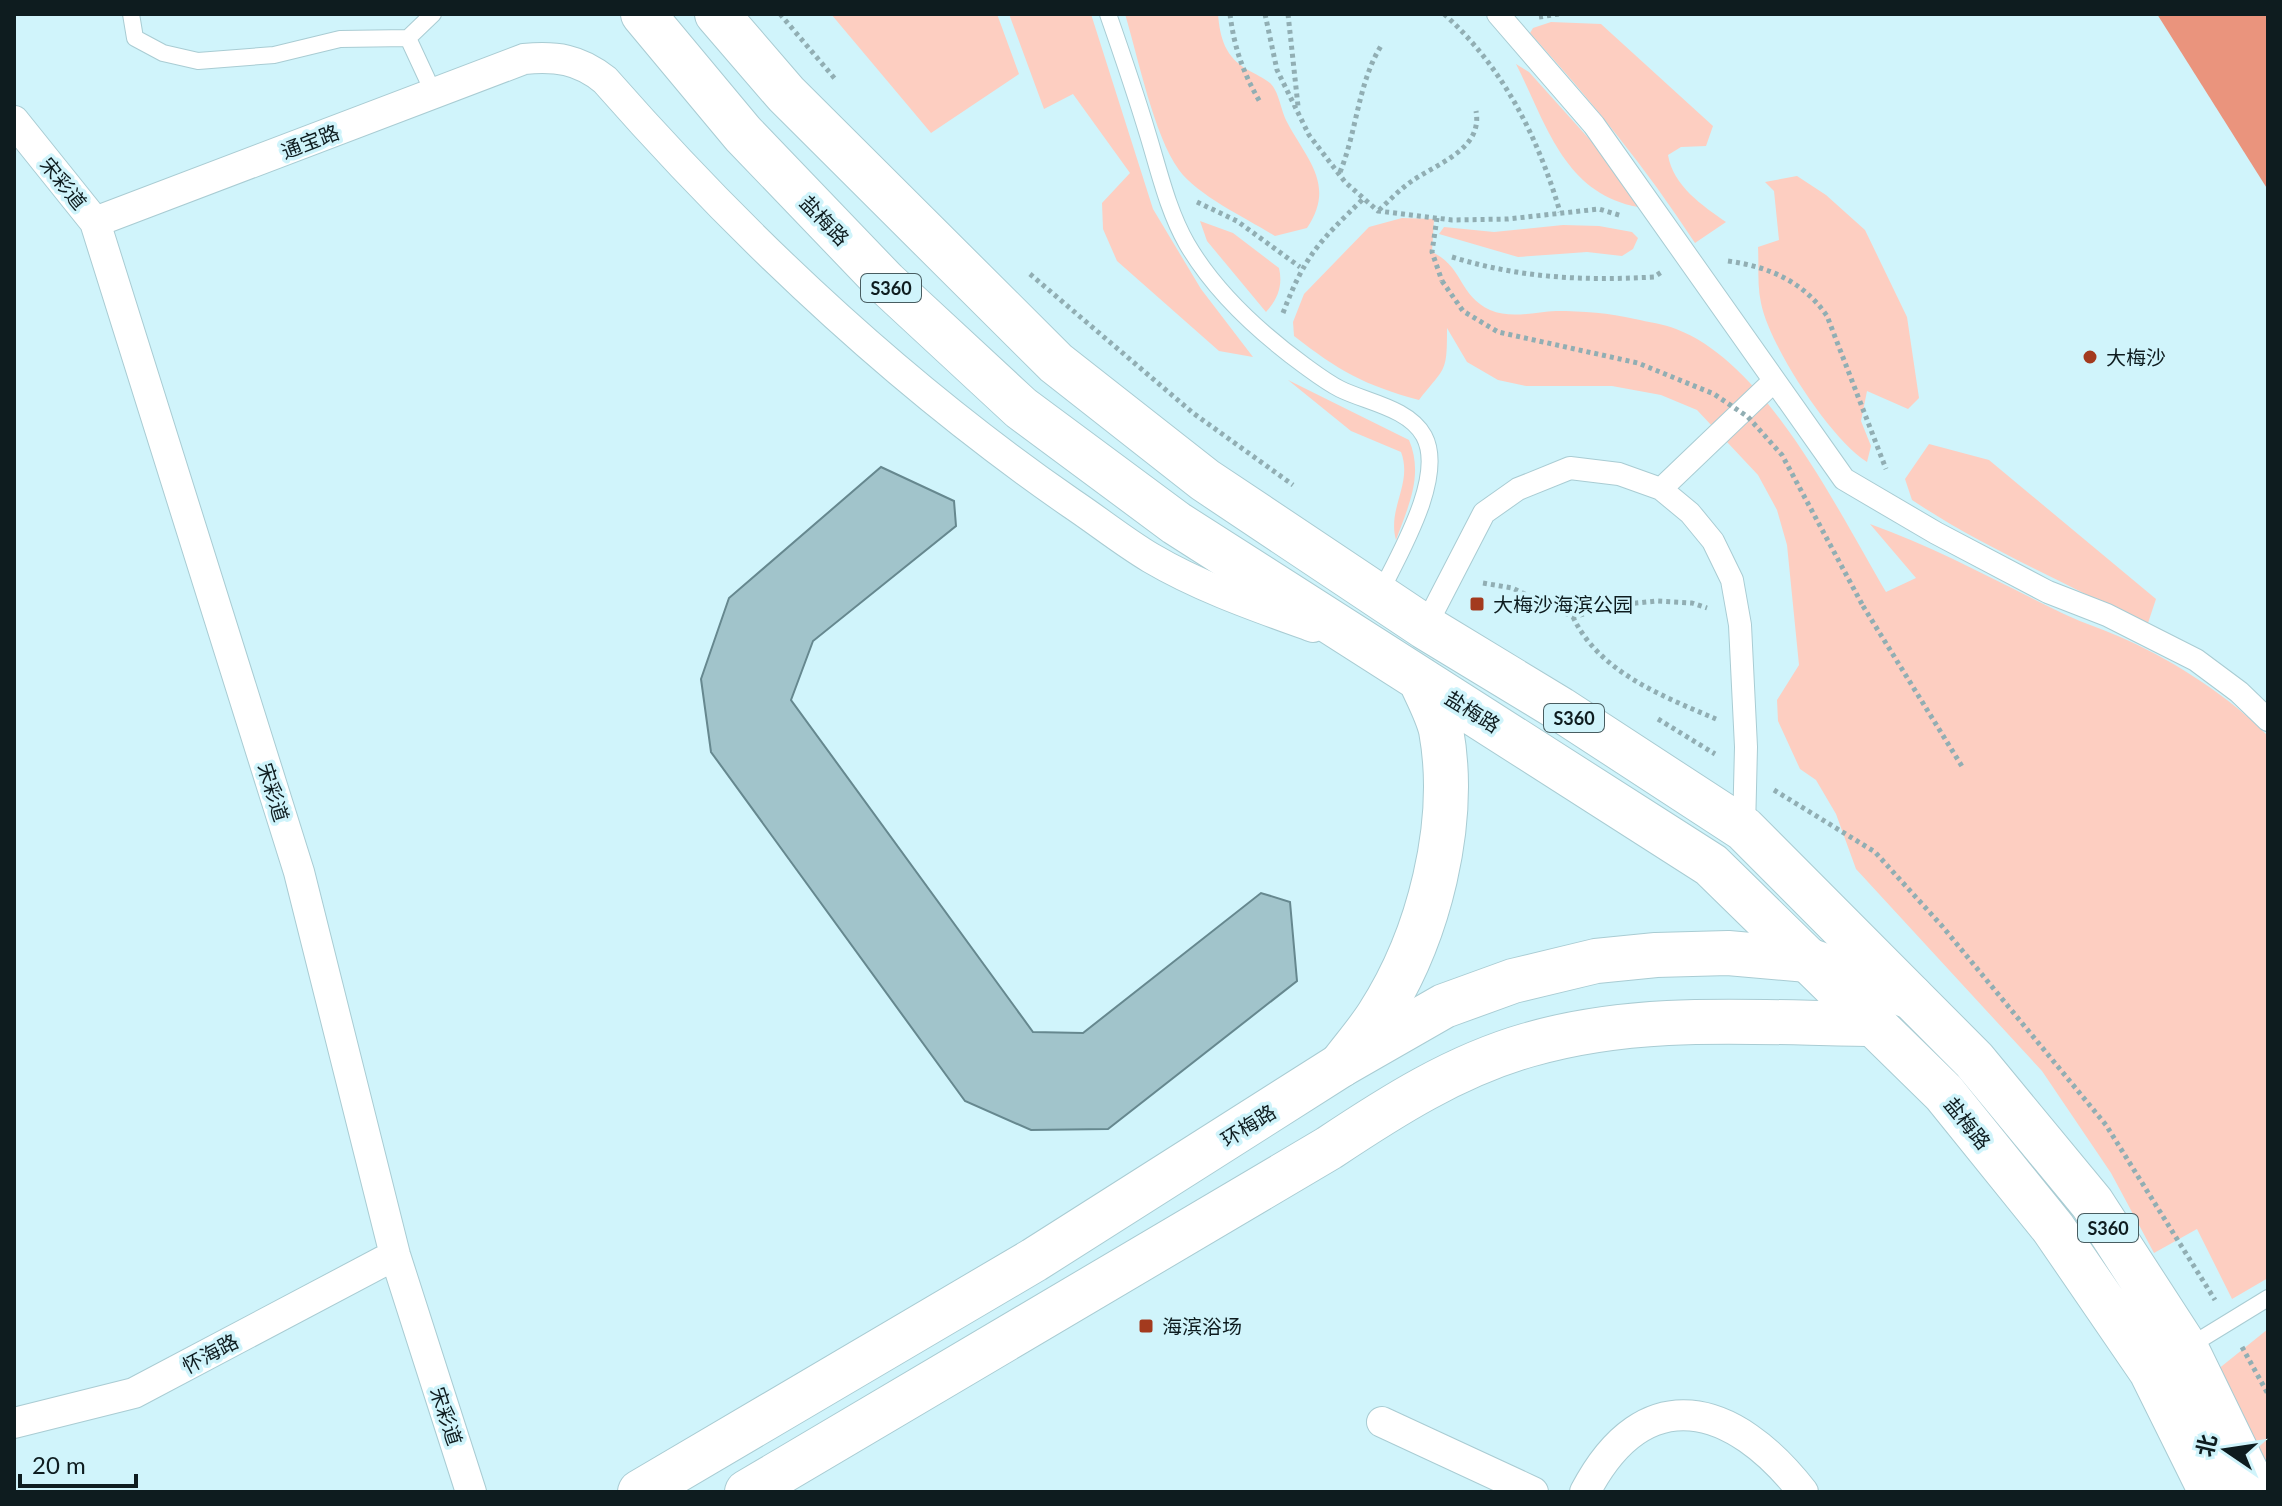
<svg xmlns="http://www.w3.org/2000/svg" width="2282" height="1506" font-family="Lato,'Noto Sans SC',sans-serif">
<rect width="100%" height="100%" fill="#d0f4fb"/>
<!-- green -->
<path fill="#fdcec1" d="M831,14H997L1019,74L931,133Z
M1009,14H1091L1153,209L1201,289L1253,357L1219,351L1117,261L1103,229L1102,203L1130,173L1073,94L1044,109Z
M1125,14H1218C1220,38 1225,57 1248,70C1255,74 1264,78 1270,83C1279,91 1281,111 1287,122C1307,160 1336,185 1307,228L1275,236C1248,219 1198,196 1179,170C1154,136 1138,57 1125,14Z
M1551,22L1601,24L1713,126L1706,146L1681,147L1668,155C1673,186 1703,206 1726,222L1695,243C1646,168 1590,99 1530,33L1533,28Z
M1516,64L1529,72L1618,171L1638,207C1564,193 1547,125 1516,64Z
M1797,176L1826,195L1865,230L1907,317L1919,398L1908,409L1867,391L1861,421L1871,446L1867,462C1831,440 1769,345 1761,303C1757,285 1759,265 1758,247L1779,240L1774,191L1765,182Z
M1402,218L1434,219L1432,252C1464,267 1458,295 1490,310C1511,319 1534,312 1556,311C1583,311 1609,313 1635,319C1648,322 1664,324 1676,329C1767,363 1839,513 1886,592L1916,578L1870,524C1937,548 2000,583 2064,614C2085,624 2106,630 2127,640C2176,662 2231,698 2268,736V1278L2232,1299L2197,1229L2154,1253L2111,1173L2042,1071L1856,869L1836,814L1816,780L1800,769L1778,721L1777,700L1799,665L1787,545L1777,510L1758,475L1697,410L1661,395L1612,386H1526L1498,380L1467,362L1447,328C1447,373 1446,366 1419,400C1364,385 1339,371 1294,336L1293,322L1304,294L1369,227Z
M1200,221L1233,233L1279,268C1283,285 1278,299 1266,312L1207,241Z
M1563,225L1599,226L1632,232L1638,238L1633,249L1622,256L1587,252L1518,257L1439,234L1444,227L1494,232Z
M1288,380L1409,440C1424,475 1408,507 1396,540C1387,508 1413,484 1401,452L1351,431Z
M1929,444L1989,460L2156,599L2147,626C2069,583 1987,550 1912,500L1905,479Z
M2268,1329V1479L2217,1370Z"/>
<!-- water -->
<path fill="#ea947d" d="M2157,14H2268V190Z"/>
<!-- building -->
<path fill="#a1c4cb" stroke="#66888f" stroke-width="2" d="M881,467L954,501L956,526L813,641L791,700L1033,1032L1083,1033L1261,893L1290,902L1297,981L1108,1129L1031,1130L965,1101L711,752L701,679L729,598Z"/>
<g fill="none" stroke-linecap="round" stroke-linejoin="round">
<defs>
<path id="service" d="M131,14L135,38L163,53L198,61L274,55L340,39L408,38L433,14
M1108,14C1122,54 1136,95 1148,135C1159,171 1168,211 1187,244C1215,292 1260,333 1305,366C1316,374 1328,383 1340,389C1366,402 1409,408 1424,436C1446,477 1398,556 1379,595
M408,38L434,94
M2188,1347L2268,1298"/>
<path id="pedestrian" d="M1498,14L1594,125L1844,479L1936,533L2048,592L2107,615L2196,660L2239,692L2268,720
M1661,489L1774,381
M1425,627L1484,513L1518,489L1570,468L1619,474L1661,489L1690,513L1713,541L1732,580L1740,625L1746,747L1744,829"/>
<path id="minor" d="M14,121L95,222L299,872L395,1255L471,1492
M95,222L524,59C556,56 579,59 605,80C743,237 899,384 1071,503C1098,521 1124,542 1151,558C1202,588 1258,607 1313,627
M1382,1422L1533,1492
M14,1423L134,1393L395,1255
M1585,1492C1645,1377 1734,1403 1803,1492"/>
<path id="secondary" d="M640,1492L1034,1260L1341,1065L1444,1006L1513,981L1596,961L1656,955L1728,953L1808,960L1911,997
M747,1492L1329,1148C1392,1106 1455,1066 1528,1045C1640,1012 1759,1023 1873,1024"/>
<path id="primary" d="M643,14L743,134L885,282L1021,408L1176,523L1711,865L1944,1093L2053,1228L2151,1371L2211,1492
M717,14L786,94L1056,363L1205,480L1425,627L1560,709L1744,829L1974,1060L2092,1203L2186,1348L2256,1492
M1341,1065C1353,1049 1367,1033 1378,1016C1429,937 1458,823 1441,730C1437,713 1427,695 1420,679"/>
</defs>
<!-- service casing -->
<use href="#service" stroke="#a9ccd3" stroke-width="18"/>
<!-- pedestrian casing -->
<use href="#pedestrian" stroke="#a9ccd3" stroke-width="24"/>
<!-- minor casing -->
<use href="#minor" stroke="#a9ccd3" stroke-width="32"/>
<!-- secondary casing -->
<use href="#secondary" stroke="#a9ccd3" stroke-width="46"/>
<!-- primary casing -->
<use href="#primary" stroke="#a9ccd3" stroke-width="46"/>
<!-- path -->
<path stroke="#91aeb3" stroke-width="5" stroke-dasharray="4 4" stroke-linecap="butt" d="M780,14L836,80
M1230,14C1234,47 1243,73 1260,102
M1265,14L1277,70L1309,135L1345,182L1378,211L1452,220L1508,219L1599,209L1622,216
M1288,14L1298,106
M1444,14C1503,67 1538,137 1560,212
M1539,17L1559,14
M1340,172C1357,131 1358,83 1381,46
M1197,202L1237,221L1300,267
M1379,210C1390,200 1400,189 1412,181C1438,163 1483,149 1476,111
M1437,218L1432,252L1442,281
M1452,257C1520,278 1583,281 1654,277L1663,271
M1728,261C1769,267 1803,281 1827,316L1886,469
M1030,274L1193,413L1293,485
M1283,313C1305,255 1319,242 1363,199
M1483,583L1512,588L1573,617L1616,605L1657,601L1692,603L1707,608
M1863,606L1963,768
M1573,617C1599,672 1662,696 1716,719
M1658,719L1715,754
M1774,790L1875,852L1942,926L2106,1125L2215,1300
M2242,1347L2268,1394"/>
<!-- service -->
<use href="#service" stroke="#fff" stroke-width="16"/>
<!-- pedestrian -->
<use href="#pedestrian" stroke="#fff" stroke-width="22"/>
<!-- minor -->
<use href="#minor" stroke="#fff" stroke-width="30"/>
<!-- secondary -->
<use href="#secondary" stroke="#fff" stroke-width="44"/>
<!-- primary -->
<use href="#primary" stroke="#fff" stroke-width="44"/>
<!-- path-bridge -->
<path stroke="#91aeb3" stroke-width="5" stroke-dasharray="4 4" stroke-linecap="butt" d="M1442,281L1463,311L1498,332L1638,363L1714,394L1748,417L1782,455L1863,606"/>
</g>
<!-- markers -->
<g fill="#a33a1e" stroke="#d0f4fb" stroke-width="3">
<circle cx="2090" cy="357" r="8"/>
<rect x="1469" y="596" width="16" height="16" rx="4"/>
<rect x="1138" y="1318" width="16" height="16" rx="4"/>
</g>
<g text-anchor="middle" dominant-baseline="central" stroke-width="7" stroke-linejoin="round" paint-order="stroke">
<!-- shield labels -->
<g fill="#d0f4fb" stroke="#485d61" stroke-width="2">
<rect x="861" y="274" width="60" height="28" rx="6"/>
<rect x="1544" y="704" width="60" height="28" rx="6"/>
<rect x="2078" y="1214" width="60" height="28" rx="6"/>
</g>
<g font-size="18" font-weight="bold" fill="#0e1c1f">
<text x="891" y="288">S360</text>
<text x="1574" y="718">S360</text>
<text x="2108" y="1228">S360</text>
</g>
<!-- street labels -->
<g font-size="20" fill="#0e1c1f" stroke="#d0f4fb">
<text transform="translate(310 141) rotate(-21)">通宝路</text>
<text transform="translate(64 183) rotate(51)">宋彩道</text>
<text transform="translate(825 220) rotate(46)">盐梅路</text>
<text transform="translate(1473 711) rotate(32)">盐梅路</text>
<text transform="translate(274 792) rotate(73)">宋彩道</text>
<text transform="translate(1968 1123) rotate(51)">盐梅路</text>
<text transform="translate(1248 1125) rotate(-32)">环梅路</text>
<text transform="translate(210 1353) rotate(-28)">怀海路</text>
<text transform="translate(447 1416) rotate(72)">宋彩道</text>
</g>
<!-- poi labels -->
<g font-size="20" fill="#0e1c1f" stroke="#d0f4fb" text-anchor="start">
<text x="2106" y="357">大梅沙</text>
<text x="1493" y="604">大梅沙海滨公园</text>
<text x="1162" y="1326">海滨浴场</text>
</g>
</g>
<!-- border -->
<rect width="2282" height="1506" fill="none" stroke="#0e1c1f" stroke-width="32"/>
<!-- north arrow -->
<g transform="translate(2226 1450) rotate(283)" stroke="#d0f4fb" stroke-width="6" paint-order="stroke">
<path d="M0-6L14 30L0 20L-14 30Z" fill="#0e1c1f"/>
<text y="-12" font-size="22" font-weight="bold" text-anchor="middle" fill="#0e1c1f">北</text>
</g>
<!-- scale -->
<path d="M20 1474v12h116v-12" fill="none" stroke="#0e1c1f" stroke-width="4"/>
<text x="32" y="1474" font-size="24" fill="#0e1c1f" stroke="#d0f4fb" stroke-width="6" paint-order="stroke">20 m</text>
</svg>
